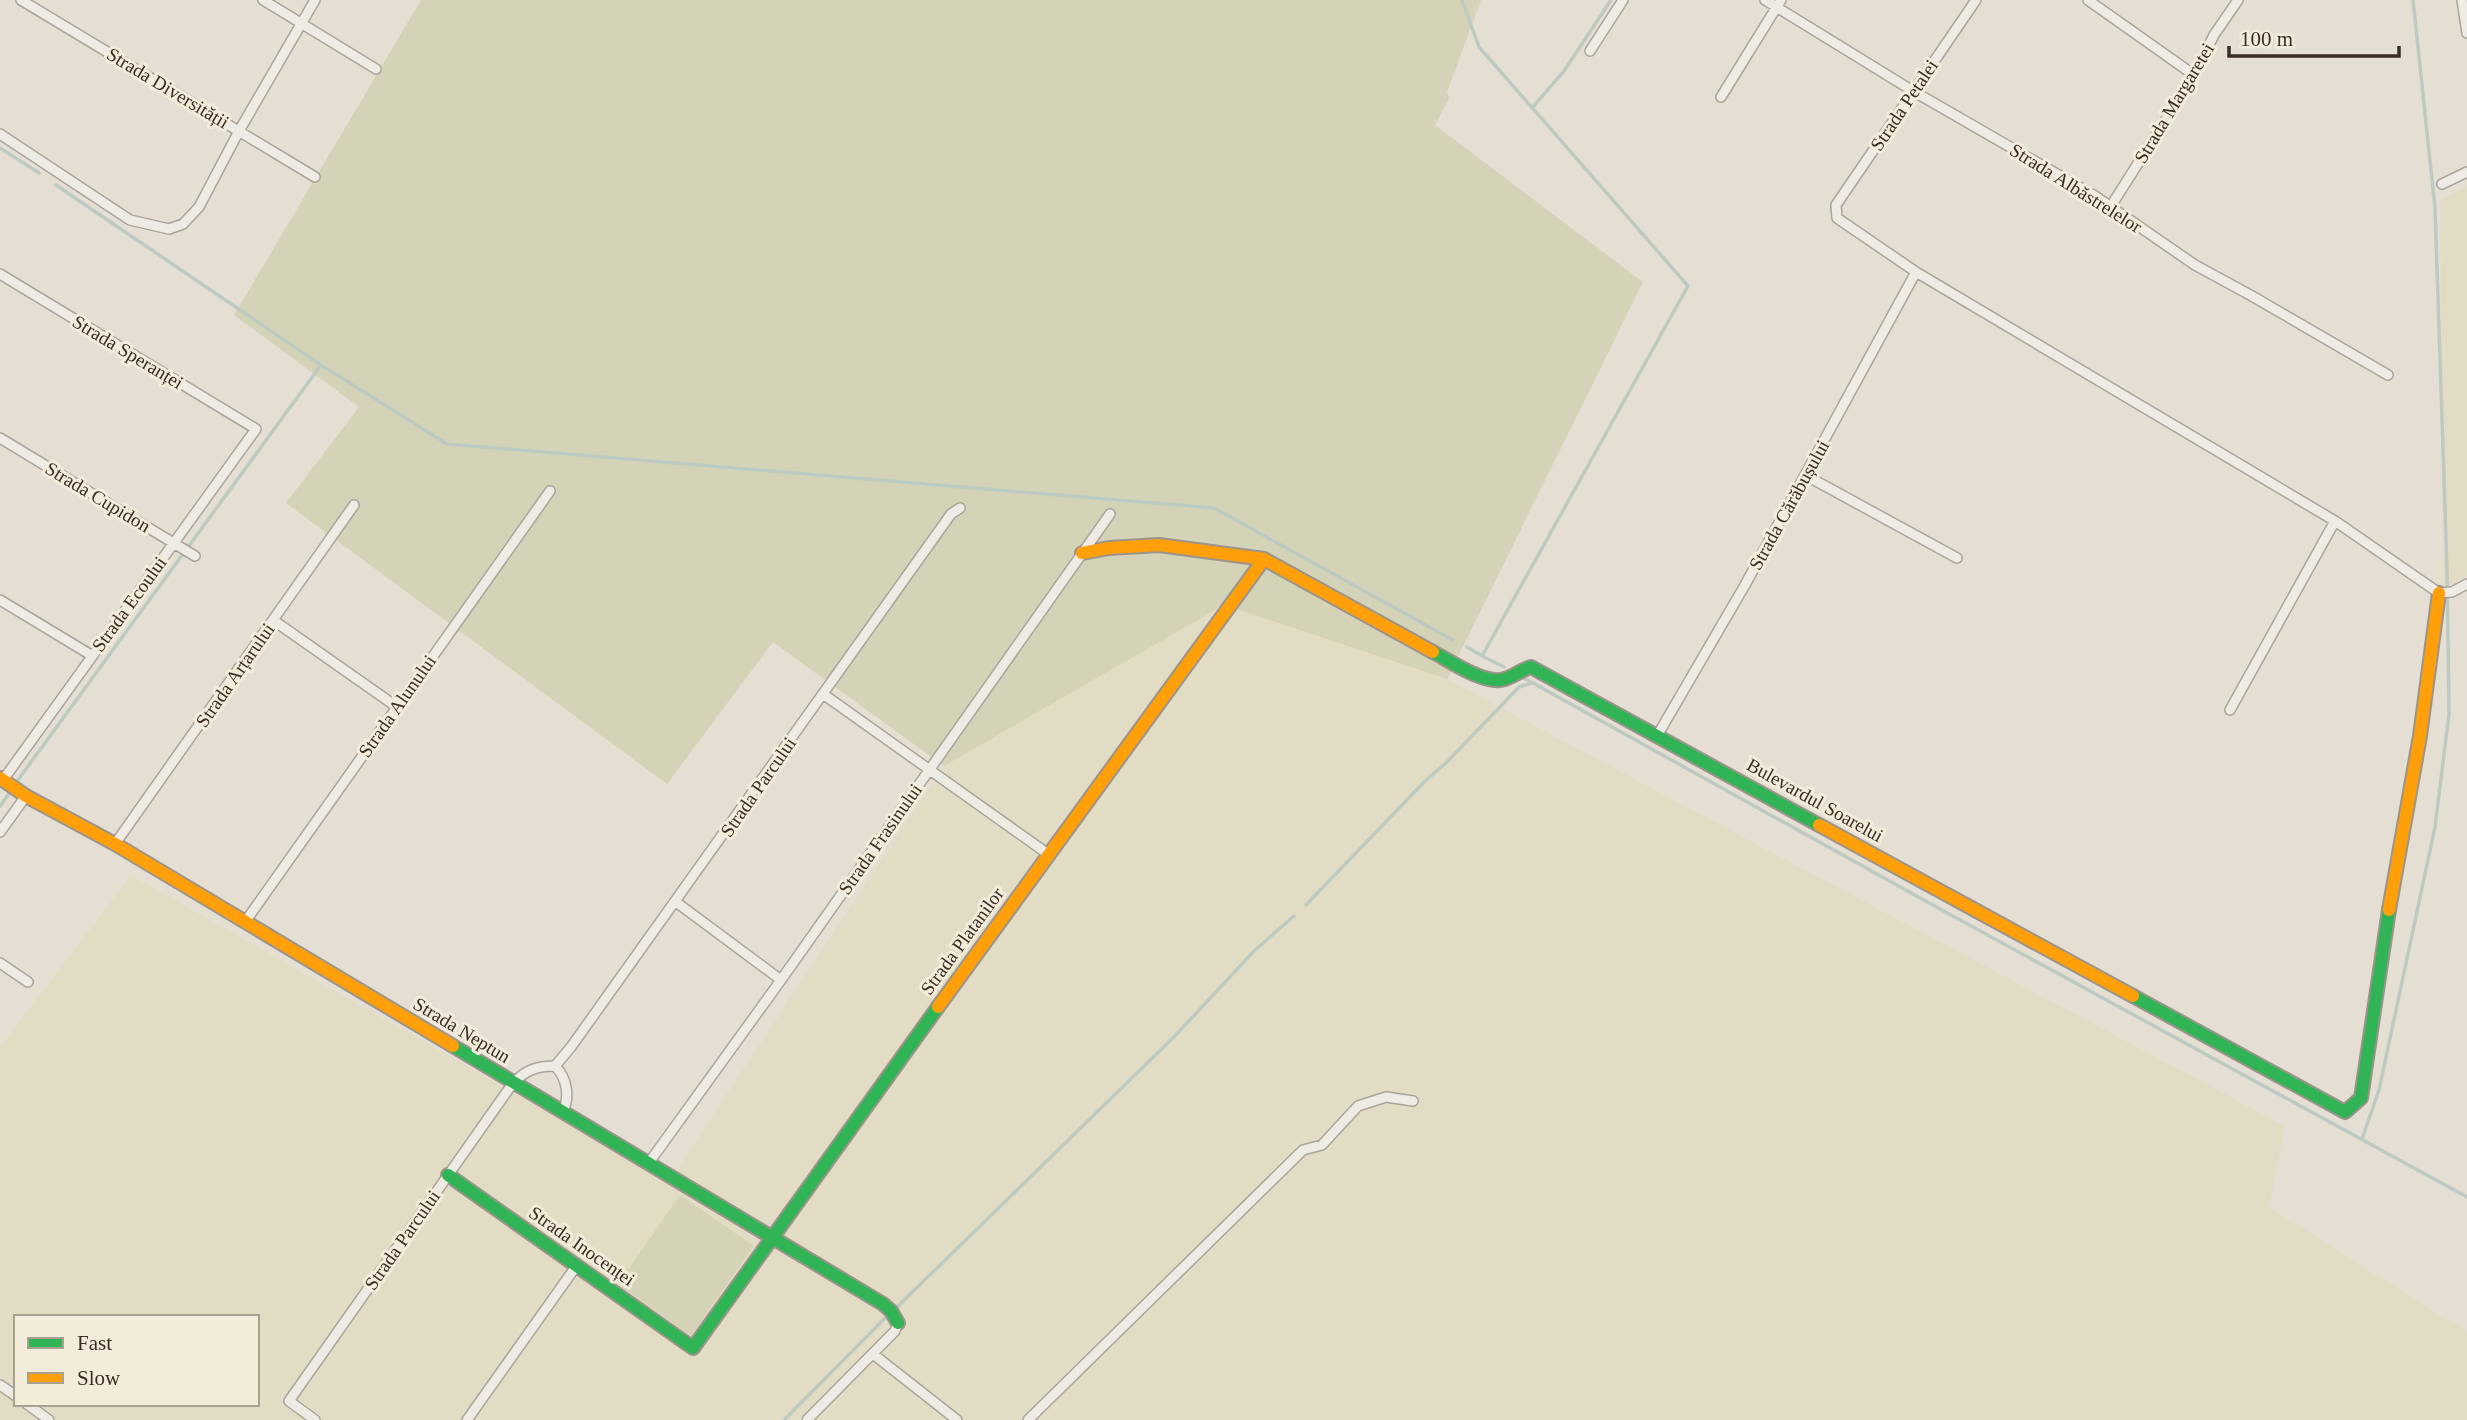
<svg xmlns="http://www.w3.org/2000/svg" width="2467" height="1420" font-family="'Times New Roman',serif">
<rect width="100%" height="100%" fill="#e5dfd3"/>
<!-- farmland -->
<path fill="#e3dcc5" fill-rule="evenodd" d="M2467,187V576L2443,588L2440,200Z
M1224,605L1447,679L2285,1126L2269,1207L2467,1332V1420H0V1047L131,875L669,1181L944,766ZM16,1317H257V1404H16Z"/>
<!-- green -->
<path fill="#d4d3b7" d="M421,0H1481L1447,92L1449,98L1435,125L1643,282L1447,679L1224,605L944,766L773,642L667,784L286,503L359,407L234,315Z
M680,1195L754,1246L691,1336L618,1284Z"/>
<g fill="none" stroke-linecap="round" stroke-linejoin="round">
<!-- stream -->
<path stroke="#bdcac2" stroke-width="3.5" d="M1462,0L1479,47L1688,286L1482,656L1467,647
M1532,108L1564,71L1611,0
M0,148L39,173
M56,185L321,365L447,444L1214,508L1453,640
M1482,656L1504,667
M1522,677L1940,909L2467,1197
M15,784L321,365
M0,806L11,791
M1306,905L1424,782L1447,762L1519,687L1532,683
M2362,1139L2379,1090L2435,827L2449,714L2447,569L2435,208L2413,0
M898,1306L1175,1036L1254,951L1294,916
M784,1420L886,1317"/>
<defs>
<path id="street" d="M21,0L315,177
M263,0L376,69
M1765,0L1913,91L2095,196L2195,265L2252,296L2388,375
M1976,0L1836,205L1837,218L1916,272L2335,521L2439,593L2452,592L2467,584
M2088,0L2194,75
M2462,0L2467,33
M1590,51L1623,0
M1721,97L1781,0
M0,134L130,220L169,229L183,224L199,207L239,131L315,0
M2442,184L2467,172
M2111,206L2194,75L2214,35L2238,0
M0,274L256,429L3,780
M0,438L195,556
M1805,475L1957,558
M0,600L91,655
M273,620L397,707
M823,694L1048,854
M2230,710L2335,521
M1657,736L1745,585L1916,272
M0,832L26,796
M115,844L354,505
M676,902L781,980
M245,922L550,491
M0,963L28,982
M555,1066L571,1047L951,514L960,508
M648,1164L781,980L1110,514
M873,1354L957,1420
M0,1385L16,1396
M27,1404L49,1420
M315,1420L289,1401L513,1083C526,1070 537,1066 555,1066C567,1078 570,1096 563,1112
M467,1420L577,1265
M807,1420L895,1331L898,1323
M1028,1420L1303,1150L1322,1145L1358,1106L1386,1097L1413,1101"/>
<path id="fast" d="M1433,652C1450,661 1480,682 1500,680C1511,679 1520,670 1531,667L1819,825
M2133,996L2345,1112L2361,1098L2389,910
M453,1046L883,1304L891,1311L898,1323
M448,1175L693,1348L938,1007"/>
<path id="slow" d="M1082,553L1109,548L1159,545L1264,559L1433,652
M0,778L26,796L115,844L453,1046
M1819,825L2133,996
M2389,910L2420,736L2439,593
M938,1007L1264,559"/>
</defs>
<!-- street casing -->
<use href="#street" stroke="#aba49b" stroke-width="12"/>
<!-- fast casing -->
<use href="#fast" stroke="#9b948b" stroke-width="16"/>
<!-- slow casing -->
<use href="#slow" stroke="#9b948b" stroke-width="16"/>
<!-- street -->
<use href="#street" stroke="#eeeae4" stroke-width="9"/>
<!-- fast -->
<use href="#fast" stroke="#30b455" stroke-width="12"/>
<!-- slow -->
<use href="#slow" stroke="#ff9f0a" stroke-width="12"/>
</g>
<g text-anchor="middle" dominant-baseline="central" stroke-width="6" stroke-linejoin="round" paint-order="stroke">
<!-- street labels -->
<g font-size="19" fill="#3a2d23" stroke="#f4ecdb">
<text transform="translate(168 88) rotate(31)">Strada Diversității</text>
<text transform="translate(2174 103) rotate(-59)">Strada Margaretei</text>
<text transform="translate(1904 105) rotate(-56)">Strada Petalei</text>
<text transform="translate(2076 188) rotate(32)">Strada Albăstrelelor</text>
<text transform="translate(128 352) rotate(31)">Strada Speranței</text>
<text transform="translate(98 497) rotate(31)">Strada Cupidon</text>
<text transform="translate(1789 505) rotate(-61)">Strada Cărăbușului</text>
<text transform="translate(129 604) rotate(-54)">Strada Ecoului</text>
<text transform="translate(235 675) rotate(-55)">Strada Arțarului</text>
<text transform="translate(397 706) rotate(-55)">Strada Alunului</text>
<text transform="translate(758 787) rotate(-55)">Strada Parcului</text>
<text transform="translate(1815 800) rotate(29)">Bulevardul Soarelui</text>
<text transform="translate(880 839) rotate(-55)">Strada Frasinului</text>
<text transform="translate(962 941) rotate(-54)">Strada Platanilor</text>
<text transform="translate(462 1030) rotate(31)">Strada Neptun</text>
<text transform="translate(402 1240) rotate(-55)">Strada Parcului</text>
<text transform="translate(582 1246) rotate(35)">Strada Inocenței</text>
</g>
</g>
<!-- legend -->
<rect x="14" y="1315" width="245" height="91" fill="#f4ecdb" stroke="#aaa091" stroke-width="2"/>
<rect x="28" y="1338" width="35" height="10" fill="#30b455" stroke="#aaa091" stroke-width="2"/>
<text x="77" y="1350" font-size="21" fill="#3a2d23">Fast</text>
<rect x="28" y="1373" width="35" height="10" fill="#ff9f0a" stroke="#aaa091" stroke-width="2"/>
<text x="77" y="1385" font-size="21" fill="#3a2d23">Slow</text>
<!-- scale -->
<path d="M2229 46v10h170v-10" fill="none" stroke="#3a2d23" stroke-width="3.5"/>
<text x="2240" y="46" font-size="21" fill="#3a2d23" stroke="#f4ecdb" stroke-width="5" paint-order="stroke">100 m</text>
</svg>
